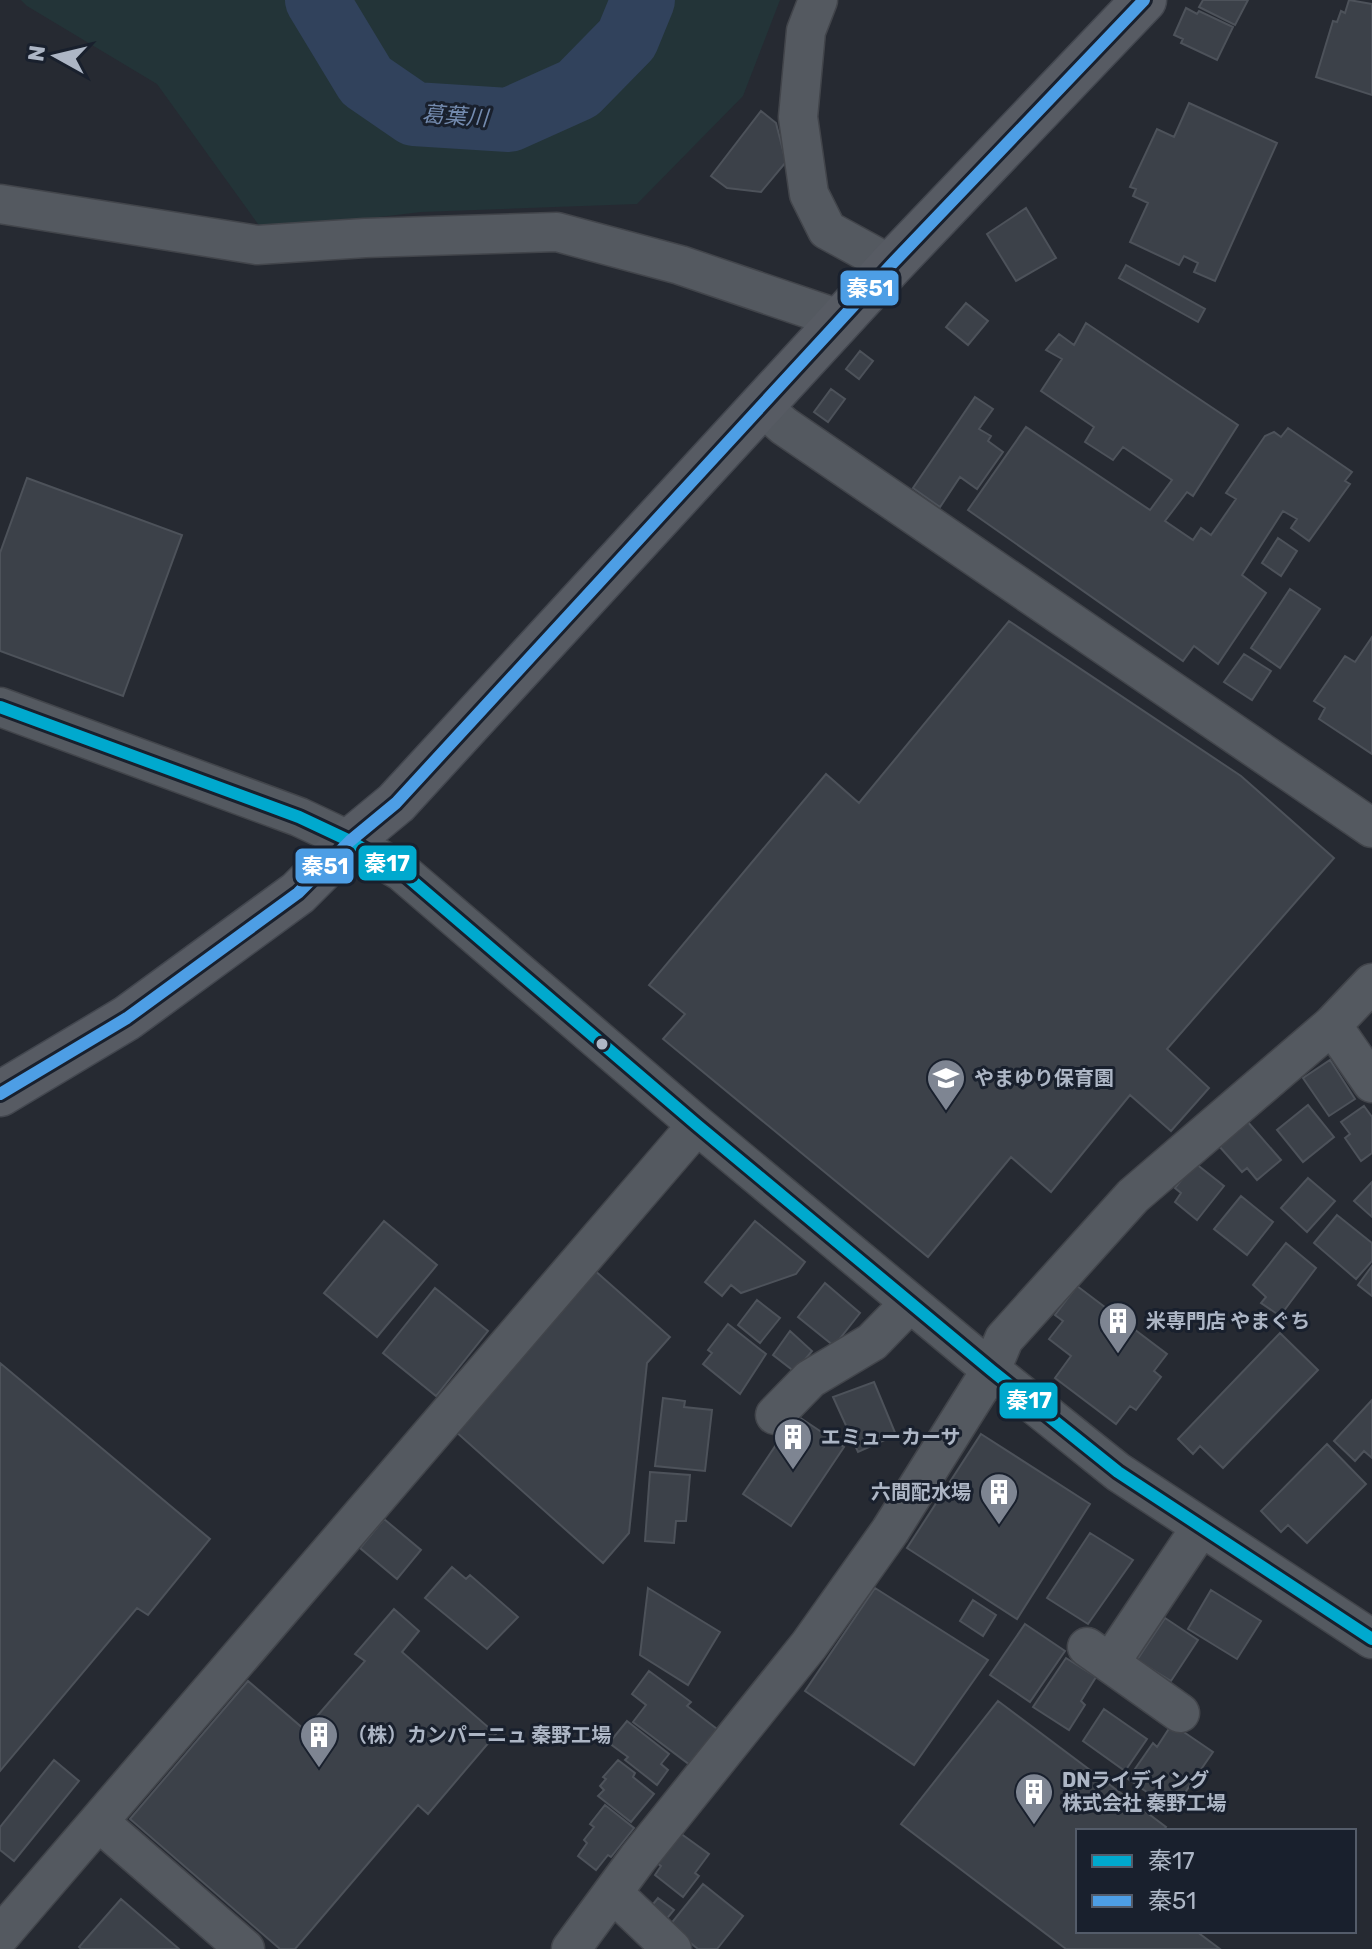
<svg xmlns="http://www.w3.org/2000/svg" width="1372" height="1949" font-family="Rubik,'Noto Sans JP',sans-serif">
<rect width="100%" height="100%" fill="#262a32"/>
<!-- green -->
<path fill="#233438" d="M21,0H780L743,96L637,204L421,212L263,231L157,84L27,6Z"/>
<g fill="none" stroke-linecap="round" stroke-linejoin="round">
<!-- river -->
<path stroke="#31425c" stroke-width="64" d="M317,0L366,81L414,114L509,120L578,89L627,39L643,0"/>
</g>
<!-- building -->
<path fill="#3c4149" stroke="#4d525a" stroke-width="2" d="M1203,0H1248L1235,25L1199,7Z
M1349,0L1372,4V95L1316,77L1333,21L1337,22L1341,11L1345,13Z
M1186,8L1197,14L1199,11L1233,27L1217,60L1181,43L1183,39L1174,35Z
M1189,103L1277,143L1215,281L1194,272L1198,263L1184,256L1179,265L1130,242L1148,203L1133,196L1136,189L1130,187L1157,129L1174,137Z
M761,111L776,123L786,162L761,192L727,188L711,176Z
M1026,208L1056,258L1016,281L987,234Z
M1126,265L1205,309L1198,322L1119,278Z
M966,303L988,321L968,345L946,327Z
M1086,323L1238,425L1193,496L1187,492L1165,521L1193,540L1201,528L1211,535L1236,499L1226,493L1265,436L1274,432L1281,437L1288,428L1352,472L1345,481L1350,484L1309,541L1291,528L1297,519L1283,511L1242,575L1266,593L1218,664L1194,646L1183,661L968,510L1026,427L1150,510L1172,480L1123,447L1113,460L1085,442L1094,427L1041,391L1062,359L1046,350L1059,334L1074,345Z
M860,351L873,361L859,379L846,369Z
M831,389L845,399L828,422L814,412Z
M975,397L993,409L979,429L991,436L988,441L1003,452L977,489L960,477L940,507L913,488Z
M27,478L182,535L123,696L0,651V553Z
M1278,538L1297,551L1281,576L1262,563Z
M1290,589L1320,609L1280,668L1251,648Z
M1009,621L1241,776L1334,858L1167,1049L1209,1088L1171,1131L1130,1095L1051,1192L1011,1157L928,1257L663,1039L685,1014L649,985L826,774L859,803Z
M1372,637V754L1319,719L1325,708L1314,701L1345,656L1355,662Z
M1244,654L1271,671L1252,700L1224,682Z
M1330,1060L1355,1099L1329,1116L1303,1078Z
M1308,1105L1334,1137L1303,1162L1277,1130Z
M1364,1106L1372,1117V1153L1361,1161L1345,1138L1350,1134L1341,1122Z
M1247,1121L1281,1160L1257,1180L1247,1168L1242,1172L1219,1146Z
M1195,1163L1224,1186L1197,1220L1175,1202L1181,1193L1175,1188Z
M1308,1178L1335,1201L1307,1232L1281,1208Z
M1372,1182V1217L1354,1201Z
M1241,1196L1273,1222L1247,1255L1214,1229Z
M1337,1215L1372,1243V1261L1356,1279L1314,1243Z
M384,1221L437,1265L377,1337L324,1293Z
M755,1221L805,1262L796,1274L741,1293L731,1285L722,1296L705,1282Z
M1286,1243L1316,1268L1280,1316L1261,1303L1266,1297L1253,1285Z
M1372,1266V1296L1358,1285Z
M593,1269L670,1337L647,1363L629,1533L603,1563L455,1431Z
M825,1283L860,1313L834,1346L798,1317Z
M1077,1286L1167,1354L1154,1371L1161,1377L1136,1410L1130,1406L1116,1424L1055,1378L1071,1356L1049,1339L1063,1321L1055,1315Z
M435,1288L488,1331L436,1396L383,1353Z
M757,1300L780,1318L760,1343L738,1325Z
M728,1324L766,1354L740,1394L703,1364L712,1353L708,1350Z
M790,1331L812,1351L795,1372L773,1355Z
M1280,1333L1318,1370L1223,1468L1200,1446L1193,1454L1178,1439Z
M0,1363L210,1539L148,1615L137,1608L0,1771Z
M874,1382L896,1435L858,1452L833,1397Z
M663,1398L685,1401L684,1407L712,1410L705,1471L655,1466Z
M1372,1400V1458L1364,1451L1355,1461L1334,1441Z
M796,1415L844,1447L791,1526L743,1494Z
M981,1434L1090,1504L1017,1619L907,1548Z
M1327,1444L1366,1484L1307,1543L1288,1525L1281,1532L1261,1511Z
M650,1472L690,1475L686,1521H676L674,1543L645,1541Z
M384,1519L421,1550L397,1579L360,1548Z
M1090,1533L1133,1560L1088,1624L1047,1598Z
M452,1567L466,1579L470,1575L518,1617L487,1649L425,1598Z
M648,1588L720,1632L688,1685L640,1655Z
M875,1588L988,1660L914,1765L805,1691Z
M1211,1590L1261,1621L1237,1659L1188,1629Z
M973,1600L996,1615L983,1636L960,1621Z
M394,1609L419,1631L402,1652L496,1734L428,1814L418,1805L295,1949H280L130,1819L248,1681L305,1730L365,1661L355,1654Z
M1165,1618L1198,1640L1171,1681L1137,1660Z
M1025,1624L1065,1651L1030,1702L990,1675Z
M1066,1658L1096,1677L1081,1701L1085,1705L1069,1730L1033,1707Z
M649,1671L691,1702L687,1706L717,1729L690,1765L633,1722L646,1705L632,1694Z
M998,1701L1166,1827L1163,1831H1078V1931H1196L1220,1949H1066L901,1824Z
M1104,1709L1147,1739L1125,1771L1083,1741Z
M627,1721L669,1754L661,1764L668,1770L657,1785L625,1760L628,1757L609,1743Z
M1172,1724L1213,1752L1173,1810L1128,1779L1153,1743L1157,1747Z
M54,1760L79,1781L14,1861L0,1850V1827Z
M618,1760L635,1773L633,1777L654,1794L631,1822L598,1796L604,1790L600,1786L606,1779L603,1777Z
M605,1805L634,1828L611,1857L608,1855L596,1870L578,1856L587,1843L584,1840L594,1827L590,1824Z
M680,1833L709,1854L695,1873L699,1876L683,1897L655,1875L661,1866L657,1863Z
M703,1884L743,1916L717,1949H698L669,1926Z
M658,1898L674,1910L664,1922L649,1909Z
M121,1899L179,1949H81L79,1947Z"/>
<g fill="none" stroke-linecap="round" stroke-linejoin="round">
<defs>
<path id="minor" d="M818,0L806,31L798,117L809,194L827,230L891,265
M0,204L257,245L365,238L557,232L680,265L842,320
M761,406L784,426L1372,828
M0,707L299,817L350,841L402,872L697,1125L991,1370L1118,1472L1372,1639
M1332,1025L1372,1083
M775,1415L810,1379L872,1342L910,1303
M1087,1647L1180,1713
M1110,1663L1201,1527
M99,1822L245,1949
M613,1893L672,1949
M0,1936L697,1125
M571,1949L638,1858L809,1645L890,1531L991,1370L1004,1339L1133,1196L1332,1025L1372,983"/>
<path id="major" d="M0,1094L127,1018L298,893L350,841L396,803L891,265L1144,0"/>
</defs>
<!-- minor casing -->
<use href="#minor" stroke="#42454b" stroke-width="41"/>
<!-- major casing -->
<use href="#major" stroke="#43474f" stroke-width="47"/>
<!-- minor -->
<use href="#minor" stroke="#545960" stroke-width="38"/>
<!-- major -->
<use href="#major" stroke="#575b63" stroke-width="44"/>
<defs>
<path id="bus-1" d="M0,707L299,817L350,841L402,872L697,1125L991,1370L1118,1472L1372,1639"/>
<path id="bus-2" d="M0,1094L127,1018L298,893L350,841L396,803L891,265L1144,0"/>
</defs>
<!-- bus-1 casing -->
<use href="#bus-1" stroke="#19202d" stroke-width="18"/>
<!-- bus-2 casing -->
<use href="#bus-2" stroke="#19202d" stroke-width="18"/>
<!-- bus-1 -->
<use href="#bus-1" stroke="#00a9ce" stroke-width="12"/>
<!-- bus-2 -->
<use href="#bus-2" stroke="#4d9ee5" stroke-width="12"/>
</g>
<!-- icons -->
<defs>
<symbol id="school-pin" viewBox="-11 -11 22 30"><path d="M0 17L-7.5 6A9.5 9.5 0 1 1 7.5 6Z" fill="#7e8592" stroke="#19202d"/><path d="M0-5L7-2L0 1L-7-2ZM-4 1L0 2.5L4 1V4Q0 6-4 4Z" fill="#fff"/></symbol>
<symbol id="building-pin" viewBox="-11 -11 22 30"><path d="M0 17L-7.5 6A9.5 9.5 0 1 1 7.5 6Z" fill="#7e8592" stroke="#19202d"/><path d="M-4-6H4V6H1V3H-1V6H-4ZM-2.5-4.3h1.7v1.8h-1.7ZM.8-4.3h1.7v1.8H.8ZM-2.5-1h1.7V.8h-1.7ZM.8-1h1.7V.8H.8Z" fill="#fff"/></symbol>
</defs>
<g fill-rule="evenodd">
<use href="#school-pin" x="924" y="1056" width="44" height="60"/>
<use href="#building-pin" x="1096" y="1299" width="44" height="60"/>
<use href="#building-pin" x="771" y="1415" width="44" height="60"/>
<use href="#building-pin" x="977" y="1470" width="44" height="60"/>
<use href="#building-pin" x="297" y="1713" width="44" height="60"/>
<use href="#building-pin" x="1012" y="1770" width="44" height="60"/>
</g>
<!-- markers -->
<circle fill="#adb6c5" stroke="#19202d" stroke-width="3" cx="602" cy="1044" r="7"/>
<g text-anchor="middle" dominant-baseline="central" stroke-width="6" stroke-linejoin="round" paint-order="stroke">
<!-- poi labels -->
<g font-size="20" font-weight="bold" fill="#adb6c5" stroke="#19202d" text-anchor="start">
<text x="974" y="1078">やまゆり保育園</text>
<text x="1146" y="1321">米専門店 やまぐち</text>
<text x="821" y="1437">エミューカーサ</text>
<text x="971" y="1492" text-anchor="end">六間配水場</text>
<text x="347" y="1735">（株）カンパーニュ 秦野工場</text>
<text x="1062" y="1780">DNライディング<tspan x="1062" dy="23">株式会社 秦野工場</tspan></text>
</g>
<!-- water labels -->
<g font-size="22" font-style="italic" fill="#748baf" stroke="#19202d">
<text transform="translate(455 116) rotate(4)">葛葉川</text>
</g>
</g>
<g stroke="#19202d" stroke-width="3">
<rect x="839" y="269" width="61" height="38" rx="8" fill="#4d9ee5"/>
<rect x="357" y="844" width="61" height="38" rx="8" fill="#00a9ce"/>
<rect x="294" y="847" width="61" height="38" rx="8" fill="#4d9ee5"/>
<rect x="998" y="1381" width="61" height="39" rx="8" fill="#00a9ce"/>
</g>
<g font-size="22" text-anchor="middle" font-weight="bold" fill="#fff">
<text x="870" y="296">秦51</text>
<text x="387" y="871">秦17</text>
<text x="325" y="874">秦51</text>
<text x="1029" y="1408">秦17</text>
</g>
<!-- legend -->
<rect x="1076" y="1829" width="280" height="104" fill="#19202d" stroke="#545c6a" stroke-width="2"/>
<rect x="1092" y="1855" width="40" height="12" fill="#00a9ce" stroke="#545c6a" stroke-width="2"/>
<text x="1148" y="1869" font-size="24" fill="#adb6c5">秦17</text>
<rect x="1092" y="1895" width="40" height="12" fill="#4d9ee5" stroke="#545c6a" stroke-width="2"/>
<text x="1148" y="1909" font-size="24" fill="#adb6c5">秦51</text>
<!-- north arrow -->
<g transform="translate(56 56) rotate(278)" stroke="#19202d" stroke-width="6" paint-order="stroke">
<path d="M0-6L14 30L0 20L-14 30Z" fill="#adb6c5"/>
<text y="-12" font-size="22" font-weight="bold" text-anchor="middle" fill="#adb6c5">N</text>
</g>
</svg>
